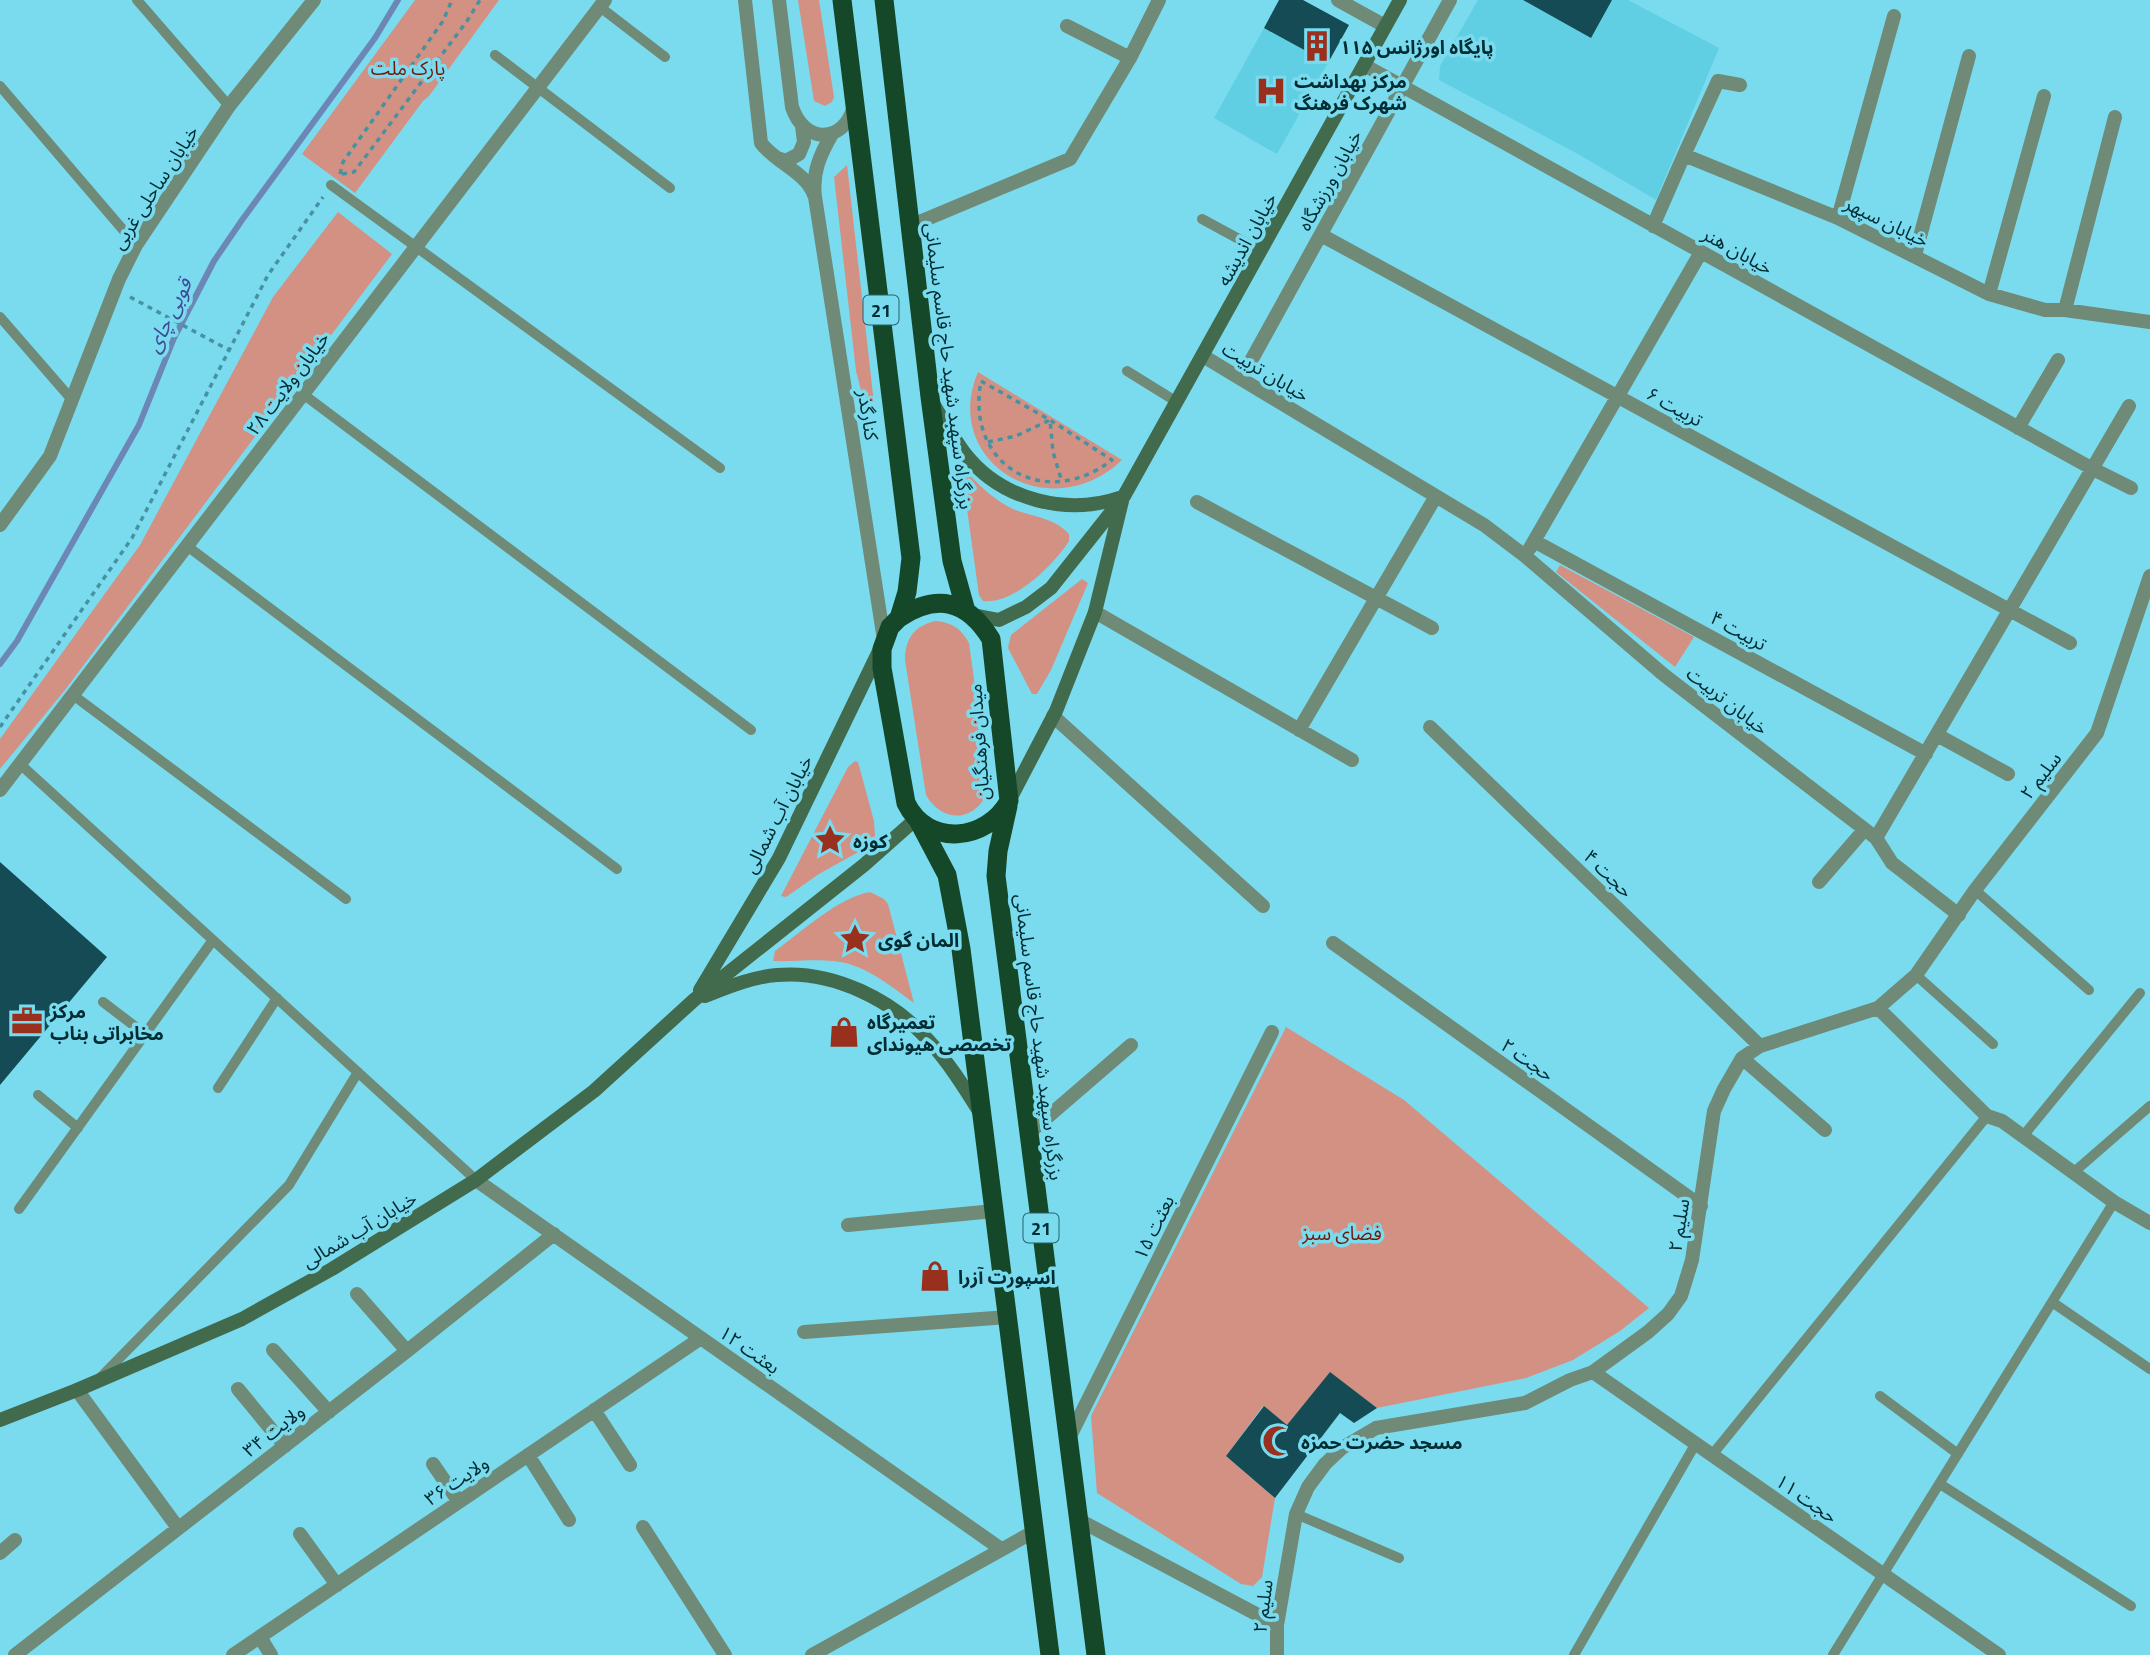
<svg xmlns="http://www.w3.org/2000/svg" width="2150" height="1655" font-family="'Titillium Web','Noto Sans Arabic',sans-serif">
<rect width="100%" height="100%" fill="#7adbef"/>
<!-- built -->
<path fill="#60cfe3" d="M1478,0H1628L1719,48L1656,200L1578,154L1439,80L1440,66Z
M1264,28L1328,63L1277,154L1214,118Z"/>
<!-- green -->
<path fill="#d39183" d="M415,0H499L429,96L423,101L355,193L302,154Z
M798,0H819L834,97L832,102L825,106L814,101Z
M847,165L875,412L871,415L867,413L856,371L834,177Z
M338,212L392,254L65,690L0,769V739L140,545L273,297Z
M978,372L1122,460C1049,529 940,462 978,372Z
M961,466C977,483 992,499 1013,509C1032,517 1054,517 1069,534V541C1054,565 1013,605 983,601L979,595Z
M1560,565L1694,637L1675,667L1556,572Z
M1082,579L1088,583L1051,670L1037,694H1032L1008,648L1011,635Z
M935,621C951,622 961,628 969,643L989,787C979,821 944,826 926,795L905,660C905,639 914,626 935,621Z
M855,761L858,762L874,821L875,836L871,845L819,874L786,897L781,896L848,767Z
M870,892L884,899L888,904L914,1003C895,989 874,972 852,965C827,957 799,962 773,961L775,951C801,932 839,897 870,892Z
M1286,1027L1404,1100L1649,1308L1620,1331L1573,1360L1526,1378L1377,1408L1330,1373L1287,1425L1263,1406L1226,1456L1275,1498L1262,1577L1253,1586L1241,1584L1097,1493L1091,1416Z"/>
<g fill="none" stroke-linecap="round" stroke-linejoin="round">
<!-- stream -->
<path stroke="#6c86b5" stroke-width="6" d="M0,664L17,641L139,425L174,338L214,261L242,220L375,38L398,0"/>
</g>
<!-- building -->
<path fill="#154b55" d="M1279,0H1303L1349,25L1328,63L1264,28Z
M1523,0H1612L1591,38Z
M0,862L107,957L0,1085Z
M1330,1372L1377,1408L1354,1423L1340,1413L1275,1498L1226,1456L1264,1406L1287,1425Z"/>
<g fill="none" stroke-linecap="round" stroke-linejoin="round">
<!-- path -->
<path stroke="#4792a1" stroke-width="3.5" stroke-dasharray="5 5" stroke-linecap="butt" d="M340,174L343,162L443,21L452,0
M342,174L354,172L467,21L480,0
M130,297L229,350
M981,381L1050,420L1112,460C1044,512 965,465 981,381Z
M988,442L1016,436L1050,420L1053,452L1062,482
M0,727L132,538L268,275L323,197"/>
<!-- service -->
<path stroke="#6f8a76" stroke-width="10" d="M137,0L229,106
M600,7L665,57
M495,55L670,188
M0,86L136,245
M331,185L720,468
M1202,219L1261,251
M0,317L73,401
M1127,371L1177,402
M303,394L751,730
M187,546L617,869
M73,695L346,899
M20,764L476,1180
M1975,890L2089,990
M1916,975L1993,1044
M103,1002L145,1034
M218,1088L277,998
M38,1095L78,1128
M2024,1135L2140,993
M2074,1172L2150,1106
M19,1209L213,940
M2052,1302L2150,1369
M100,1378L289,1185L358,1072
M1880,1396L1958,1454
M1712,1455L1987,1116
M1940,1484L2131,1606
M1296,1514L1399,1558
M1574,1655L1696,1443
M1833,1655L2114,1202"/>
<!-- minor -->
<path stroke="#6f8a76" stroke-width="14" d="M1338,0L1385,26
M1067,26L1130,58L1159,0
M1364,65L2093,469L2131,488
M1684,155L1718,81L1740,85
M1838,218L1894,16
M910,226L1070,159L1130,58
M1653,226L1684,155L1838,218L1989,294L2045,310H2065L2150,322
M1321,235L2070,643
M1915,255L1969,56
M1989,294L2044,96
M2065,310L2115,117
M1203,356L1484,525L1525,556L1664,675L1876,838L1892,863L1959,915
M1241,379L1450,0
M2018,428L2058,360
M1197,502L1432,628
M0,525L50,456L119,279L136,245L229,106L314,0
M1534,541L1926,754
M1530,548L1701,252
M1095,612L1352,760
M1053,716L1263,906
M1430,727L1760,1046
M1299,730L1436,496
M1937,735L2008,774
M0,790L605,0
M1876,838L2129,406
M1819,882L1864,830
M1333,943L1701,1206
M1878,1008L1987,1116L2002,1121L2114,1202L2150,1223
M1742,1058L1825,1130
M1029,1133L1131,1045
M476,1180L1001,1549
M848,1225L994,1211
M357,1294L407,1351
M804,1332L1008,1317
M273,1350L329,1412
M1593,1372L1999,1655
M238,1389L285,1446
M77,1390L178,1528
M594,1410L630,1465
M1068,1440L1272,1032
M528,1455L569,1520
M433,1464L459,1502
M1079,1520L1277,1625
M643,1527L725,1655
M300,1534L337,1585
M0,1553L15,1540
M260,1637L271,1655
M15,1655L407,1351L554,1234
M233,1655L701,1338
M812,1655L1035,1531
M1277,1655V1625L1296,1514L1308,1487L1325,1464L1342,1448L1376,1428L1525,1403L1570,1380L1593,1372L1648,1332L1668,1314L1681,1296L1692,1260L1714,1111L1724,1089L1742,1058L1760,1046L1878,1008L1916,975L1975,890L2097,733L2150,576"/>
<!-- tertiary -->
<path stroke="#6f8a76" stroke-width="14" d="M745,0L761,143C776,163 806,172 814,195
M779,0L792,107C804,144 844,144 854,106
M832,134C820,155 812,172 815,197L884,640
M777,158L786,161L799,154L804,142L802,126"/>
<!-- secondary -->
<path stroke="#426a4d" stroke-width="14" d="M934,405C944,422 954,439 966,455C1003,501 1068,516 1122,497
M973,615L999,620L1026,607L1051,588L1124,496L1400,0
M1009,801L1056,711L1095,612L1122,501
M700,990L779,858L880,649
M705,996C728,987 752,977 777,975C833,970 893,1000 929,1041C949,1063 964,1087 979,1111
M0,1420L77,1390L242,1319L332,1269L476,1180L594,1091L694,1000L864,865L917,818"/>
<!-- trunk -->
<path stroke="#144828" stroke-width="19" d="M842,0L911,558L907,592L899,618L890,627L882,649V668L906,803C928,848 987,841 1009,801L991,639C967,600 937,593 899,618
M884,0L930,397L952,561L966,611
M1008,806L998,851L996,876L1096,1655
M919,822L947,875L961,949L1050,1655"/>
</g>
<!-- icons -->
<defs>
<symbol id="building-bare" viewBox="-9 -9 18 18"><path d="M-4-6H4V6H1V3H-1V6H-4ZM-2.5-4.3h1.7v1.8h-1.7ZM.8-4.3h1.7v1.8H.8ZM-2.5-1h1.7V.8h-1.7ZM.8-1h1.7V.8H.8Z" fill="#99301d" stroke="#7adbef" stroke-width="2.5" paint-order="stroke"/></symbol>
<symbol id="hospital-bare" viewBox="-9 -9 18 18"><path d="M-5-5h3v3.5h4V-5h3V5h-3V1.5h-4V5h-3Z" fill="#99301d" stroke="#7adbef" stroke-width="2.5" paint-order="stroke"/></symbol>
<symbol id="sight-bare" viewBox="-9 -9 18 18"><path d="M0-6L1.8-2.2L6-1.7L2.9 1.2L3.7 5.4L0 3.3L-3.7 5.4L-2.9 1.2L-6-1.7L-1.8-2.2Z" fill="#99301d" stroke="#7adbef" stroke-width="2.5" paint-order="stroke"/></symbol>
<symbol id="office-bare" viewBox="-9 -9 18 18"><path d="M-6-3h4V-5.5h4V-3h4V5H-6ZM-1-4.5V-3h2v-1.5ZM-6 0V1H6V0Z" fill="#99301d" stroke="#7adbef" stroke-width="2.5" paint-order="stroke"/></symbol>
<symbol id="shop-bare" viewBox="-9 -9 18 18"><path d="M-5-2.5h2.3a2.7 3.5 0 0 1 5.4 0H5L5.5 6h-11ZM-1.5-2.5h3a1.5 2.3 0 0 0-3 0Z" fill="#99301d" stroke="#7adbef" stroke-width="2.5" paint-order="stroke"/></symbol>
<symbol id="mosque-bare" viewBox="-9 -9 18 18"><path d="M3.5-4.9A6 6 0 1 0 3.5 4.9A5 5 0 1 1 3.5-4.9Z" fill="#99301d" stroke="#7adbef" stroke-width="2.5" paint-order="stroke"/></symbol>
</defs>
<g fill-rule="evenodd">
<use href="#building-bare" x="1295" y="24" width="44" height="44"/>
<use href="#hospital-bare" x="1249" y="69" width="44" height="44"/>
<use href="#sight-bare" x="808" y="818" width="44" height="44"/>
<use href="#sight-bare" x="833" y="917" width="44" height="44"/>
<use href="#office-bare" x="5" y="999" width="44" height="44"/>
<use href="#shop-bare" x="822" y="1010" width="44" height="44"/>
<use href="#shop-bare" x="913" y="1254" width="44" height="44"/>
<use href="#mosque-bare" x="1256" y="1419" width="44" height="44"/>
</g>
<g text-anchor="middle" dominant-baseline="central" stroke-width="7" stroke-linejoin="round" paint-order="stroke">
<!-- shield labels -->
<g fill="#7adbef" stroke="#25606b" stroke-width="2">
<rect x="863.5" y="295.5" width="35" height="29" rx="5"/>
<rect x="1023.5" y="1213.5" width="35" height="29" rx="5"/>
</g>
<g font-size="18" font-weight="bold" fill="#002c33">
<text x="881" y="310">21</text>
<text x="1041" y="1228">21</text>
</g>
<!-- poi labels -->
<g font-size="19" font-weight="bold" fill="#002c33" stroke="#7adbef" text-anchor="start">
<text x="1340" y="46">پایگاه اورژانس ۱۱۵</text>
<text x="1294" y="80">مرکز بهداشت<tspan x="1294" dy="22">شهرک فرهنگ</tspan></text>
<text x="853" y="840">کوزه</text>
<text x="878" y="939">المان گوی</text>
<text x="50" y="1010">مرکز<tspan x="50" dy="22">مخابراتی بناب</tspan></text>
<text x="867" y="1021">تعمیرگاه<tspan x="867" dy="22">تخصصی هیوندای</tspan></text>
<text x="958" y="1276">اسپورت آزرا</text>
<text x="1301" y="1441">مسجد حضرت حمزه</text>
</g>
<!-- park labels -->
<g font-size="19" fill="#721a0a" stroke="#7adbef">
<text x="408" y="67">پارک ملت</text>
<text x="1342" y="1232">فضای سبز</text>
</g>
<!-- street labels -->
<g font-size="19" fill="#002c33" stroke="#7adbef">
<text transform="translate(1329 180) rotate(-61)">خیابان ورزشگاه</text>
<text transform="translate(154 187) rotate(-57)">خیابان ساحلی غربی</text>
<text transform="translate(1887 221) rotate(26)">خیابان سپهر</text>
<text transform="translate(1246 239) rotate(-61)">خیابان اندیشه</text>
<text transform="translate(1738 250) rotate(29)">خیابان هنر</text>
<text transform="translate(950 366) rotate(83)">بزرگراه سپهبد شهید حاج قاسم سلیمانی</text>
<text transform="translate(1266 371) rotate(31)">خیابان تربیت</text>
<text transform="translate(287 383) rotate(-53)">خیابان ولایت ۲۸</text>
<text transform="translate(1675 406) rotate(29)">تربیت ۶</text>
<text transform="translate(869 415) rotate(81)">کنارگذر</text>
<text transform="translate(1739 630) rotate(29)">تربیت ۴</text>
<text transform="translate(1728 700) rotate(38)">خیابان تربیت</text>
<text transform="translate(978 742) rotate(-94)">میدان فرهنگیان</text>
<text transform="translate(2040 775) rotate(-52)">سلیم ۲</text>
<text transform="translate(777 814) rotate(-63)">خیابان آب شمالی</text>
<text transform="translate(1609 873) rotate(44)">حجت ۴</text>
<text transform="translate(1040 1037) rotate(83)">بزرگراه سپهبد شهید حاج قاسم سلیمانی</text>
<text transform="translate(1528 1059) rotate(35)">حجت ۲</text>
<text transform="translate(1678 1225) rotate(-81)">سلیم ۲</text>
<text transform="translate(1153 1227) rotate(-64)">بعثت ۱۵</text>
<text transform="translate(359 1229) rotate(-31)">خیابان آب شمالی</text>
<text transform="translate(750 1349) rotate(35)">بعثت ۱۲</text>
<text transform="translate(273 1430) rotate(-38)">ولایت ۳۴</text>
<text transform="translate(456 1480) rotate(-34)">ولایت ۳۶</text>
<text transform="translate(1807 1498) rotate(35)">حجت ۱۱</text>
<text transform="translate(1262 1606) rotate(-83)">سلیم ۲</text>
</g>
<!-- water labels -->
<g font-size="21" font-style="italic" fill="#3e4c98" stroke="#7adbef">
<text transform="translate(168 315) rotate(-64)">قوبی چای</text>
</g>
</g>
</svg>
